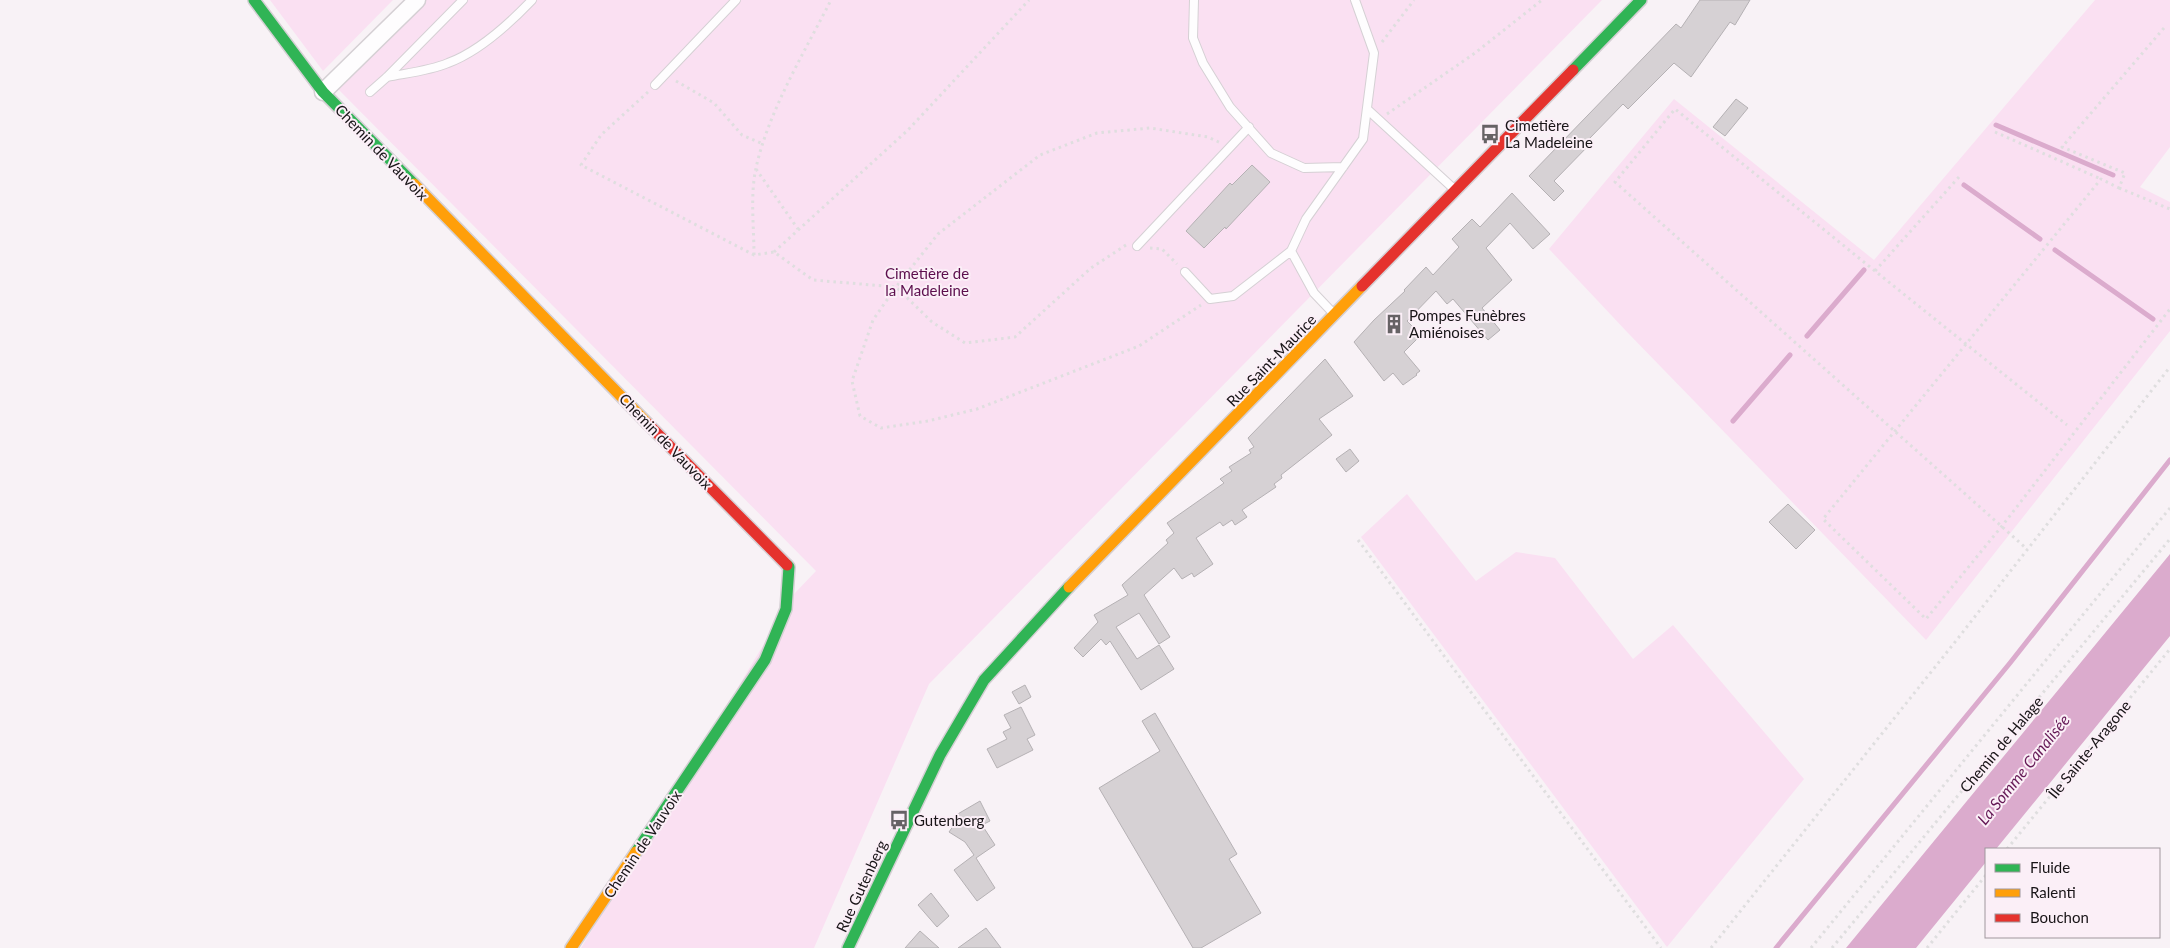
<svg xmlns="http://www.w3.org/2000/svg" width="2170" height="948" font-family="Lato,sans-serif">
<rect width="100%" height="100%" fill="#f8f2f6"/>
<!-- green -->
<path fill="#fae0f2" d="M270,0H393L323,71Z
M426,0H1602L929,684L814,948H581L794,594L816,571L338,89Z
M2095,0H2170V147L2140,187L2170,202V331L1926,640L1628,333L1549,249L1674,99L1874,260Z
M1407,494L1476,581L1516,552L1555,558L1633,659L1673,625L1804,779L1667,947L1361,537Z"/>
<!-- water -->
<path fill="#dbabcd" d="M2170,554V636L1996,849H1986V862L1916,948H1846Z"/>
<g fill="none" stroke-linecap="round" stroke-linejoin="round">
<!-- stream -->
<path stroke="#dbabcd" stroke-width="5" d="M1996,125L2113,175
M1964,185L2040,239
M2055,250L2153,319
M1807,336L1864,270
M1733,421L1790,355
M1776,948L2010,663L2170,460"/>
</g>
<!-- building -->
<path fill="#d6d1d4" stroke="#b5b1b4" d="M1700,0H1750L1735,25L1730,22L1691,77L1674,63L1628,109L1623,104L1589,139L1592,142L1554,181L1564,191L1554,201L1529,176L1676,24L1681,28Z
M1736,99L1748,108L1725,136L1713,127Z
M1252,165L1270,182L1226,229L1225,227L1204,248L1186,231L1230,183L1232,185Z
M1512,193L1550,234L1533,249L1510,223L1486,248L1512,280L1482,308L1500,330L1488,340L1453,299L1447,304L1436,291L1407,321L1421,335L1404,352L1420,371L1416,374L1417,375L1403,385L1393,373L1384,381L1354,342L1374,320L1405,291L1404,290L1426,267L1433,275L1459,247L1452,239L1472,219L1480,227Z
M1325,359L1353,396L1319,419L1332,435L1281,475L1282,478L1274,484L1276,487L1242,510L1247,517L1235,525L1232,520L1223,526L1220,522L1196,538L1213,564L1194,577L1192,573L1182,579L1174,568L1144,595L1170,637L1159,644L1139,613L1116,627L1137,659L1159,645L1174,669L1141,690L1110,641L1106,645L1101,639L1083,657L1074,648L1098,622L1094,615L1128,595L1122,585L1168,543L1166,540L1174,533L1167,523L1224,483L1220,479L1232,471L1229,467L1251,453L1249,450L1254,447L1248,438Z
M1350,449L1359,461L1346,472L1336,459Z
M1788,504L1815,530L1796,549L1769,522Z
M1025,685L1031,697L1019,704L1012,692Z
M1021,707L1035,735L1027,739L1033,750L997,768L987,749L1007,739L1003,732L1011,728L1004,715Z
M1155,713L1237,854L1229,859L1261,913L1201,948H1193L1099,788L1160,751L1142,721Z
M980,801L990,821L982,825L995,845L976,858L995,888L977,901L954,870L974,855L965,842L949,832L959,818L956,815Z
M931,893L949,916L937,927L918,905Z
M986,928L1001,948H958Z
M920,931L939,948H905Z"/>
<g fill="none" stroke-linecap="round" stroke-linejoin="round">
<defs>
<path id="lane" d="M1194,0L1193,38L1203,63L1230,107L1271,153L1304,168L1343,167
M387,77C407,73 429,71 448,63C478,52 510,23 532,0
M655,85L736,0
M370,92L387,77L463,0
M1367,109L1454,189
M1137,246L1249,127
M1291,251L1314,293L1333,313
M1185,272L1210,299L1233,296L1291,251L1306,219L1363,139L1374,53L1355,0"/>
<path id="street" d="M323,92L417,0"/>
<path id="fast" d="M254,0L323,92L414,184
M1573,70L1641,0
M636,852L765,660L786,609L789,567L787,565
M848,948L940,755L984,680L1069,587"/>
<path id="slow" d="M414,184L647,423
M1069,587L1362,286
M571,948L636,852"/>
<path id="jam" d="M1362,286L1573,70
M647,423L787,565"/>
</defs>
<!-- lane casing -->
<use href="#lane" stroke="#d5d0d4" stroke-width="10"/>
<!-- street casing -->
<use href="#street" stroke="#d5d0d4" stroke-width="19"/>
<!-- fast casing -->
<use href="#fast" stroke="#d5d0d4" stroke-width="14"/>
<!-- slow casing -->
<use href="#slow" stroke="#d5d0d4" stroke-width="14"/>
<!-- jam casing -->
<use href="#jam" stroke="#d5d0d4" stroke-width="14"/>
<!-- path -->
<path stroke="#dfdedf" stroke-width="3" stroke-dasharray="2.5 4" stroke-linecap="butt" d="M2164,28L2062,147L2125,173L2119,188L2101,179L1823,519L1926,619L2002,526L2170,309
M1382,42L1414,0
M676,81L714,103L742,135L763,144
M648,92L601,135L581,165L754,255L774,252L813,280L896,287L938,234L1040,155L1097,133L1150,128L1208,137L1221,143
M1387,114L1475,53L1542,0
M1995,132L2101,179
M756,169L798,229
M1959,177L1875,271L2067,425
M2119,188L2170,209
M1126,245L1091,268L1015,337L965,343L932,322L896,287L873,320L852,381L860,416L881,428L928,421L977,409L1139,346L1201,305
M1150,248L1162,249L1177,264
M774,252L908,130L1029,0
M754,255C754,227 750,195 756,168C768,112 805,51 831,0
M1875,271L1675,109L1615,182L2027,549
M1358,540L1661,948
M2007,849L2170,649
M1711,948L1959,637L2170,367
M1811,948L2170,508
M1832,948L2170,539
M1927,948L1986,875"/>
<!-- lane -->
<use href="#lane" stroke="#fefdfe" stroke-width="8"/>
<!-- street -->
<use href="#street" stroke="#fefdfe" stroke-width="16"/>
<!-- fast -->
<use href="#fast" stroke="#30b455" stroke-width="11"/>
<!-- slow -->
<use href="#slow" stroke="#ff9f0a" stroke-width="11"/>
<!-- jam -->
<use href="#jam" stroke="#e5322d" stroke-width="11"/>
</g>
<!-- icons -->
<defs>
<symbol id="bus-bare" viewBox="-9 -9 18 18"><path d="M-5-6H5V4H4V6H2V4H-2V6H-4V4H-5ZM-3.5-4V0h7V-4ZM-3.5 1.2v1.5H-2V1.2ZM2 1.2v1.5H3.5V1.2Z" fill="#666265" stroke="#fbeff7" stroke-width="2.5" paint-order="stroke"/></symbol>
<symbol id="building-bare" viewBox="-9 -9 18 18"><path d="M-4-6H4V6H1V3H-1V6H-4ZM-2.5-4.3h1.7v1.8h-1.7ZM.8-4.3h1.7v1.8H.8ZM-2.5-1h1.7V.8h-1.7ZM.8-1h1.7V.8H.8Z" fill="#666265" stroke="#fbeff7" stroke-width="2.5" paint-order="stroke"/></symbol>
</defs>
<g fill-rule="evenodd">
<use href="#bus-bare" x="1476" y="120" width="28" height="28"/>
<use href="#building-bare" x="1380" y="310" width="28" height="28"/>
<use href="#bus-bare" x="885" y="806" width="28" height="28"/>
</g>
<g text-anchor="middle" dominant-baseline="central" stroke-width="4" stroke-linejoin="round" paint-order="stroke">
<!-- poi labels -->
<g font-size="15" fill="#181417" stroke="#fbeff7" text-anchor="start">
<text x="1505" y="125">Cimetière<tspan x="1505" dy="17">La Madeleine</tspan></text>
<text x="1409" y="315">Pompes Funèbres<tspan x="1409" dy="17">Amiénoises</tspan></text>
<text x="914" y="820">Gutenberg</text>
</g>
<!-- street labels -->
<g font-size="15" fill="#181417" stroke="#fbeff7">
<text transform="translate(382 152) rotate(46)">Chemin de Vauvoix</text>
<text transform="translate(1271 360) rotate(-46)">Rue Saint-Maurice</text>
<text transform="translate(666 441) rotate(46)">Chemin de Vauvoix</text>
<text transform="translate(2001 744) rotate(-50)">Chemin de Halage</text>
<text transform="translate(2089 749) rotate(-51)">Île Sainte-Aragone</text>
<text transform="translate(642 844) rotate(-56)">Chemin de Vauvoix</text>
<text transform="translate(861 886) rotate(-65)">Rue Gutenberg</text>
</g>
<!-- park labels -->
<g font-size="15" fill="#5c0e4d" stroke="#fbeff7">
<text x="927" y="273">Cimetière de<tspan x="927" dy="17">la Madeleine</tspan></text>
</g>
<!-- water labels -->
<g font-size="16" font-style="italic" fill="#651956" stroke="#fbeff7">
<text transform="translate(2023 769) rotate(-51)">La Somme Canalisée</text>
</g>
</g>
<!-- legend -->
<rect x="1985" y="848" width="175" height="90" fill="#fbeff7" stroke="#a0979d"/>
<rect x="1995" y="864" width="25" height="8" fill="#30b455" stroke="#a0979d"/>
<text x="2030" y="873" font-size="15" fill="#181417">Fluide</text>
<rect x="1995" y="889" width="25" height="8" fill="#ff9f0a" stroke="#a0979d"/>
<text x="2030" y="898" font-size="15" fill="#181417">Ralenti</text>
<rect x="1995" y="914" width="25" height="8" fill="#e5322d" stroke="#a0979d"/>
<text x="2030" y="923" font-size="15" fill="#181417">Bouchon</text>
</svg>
